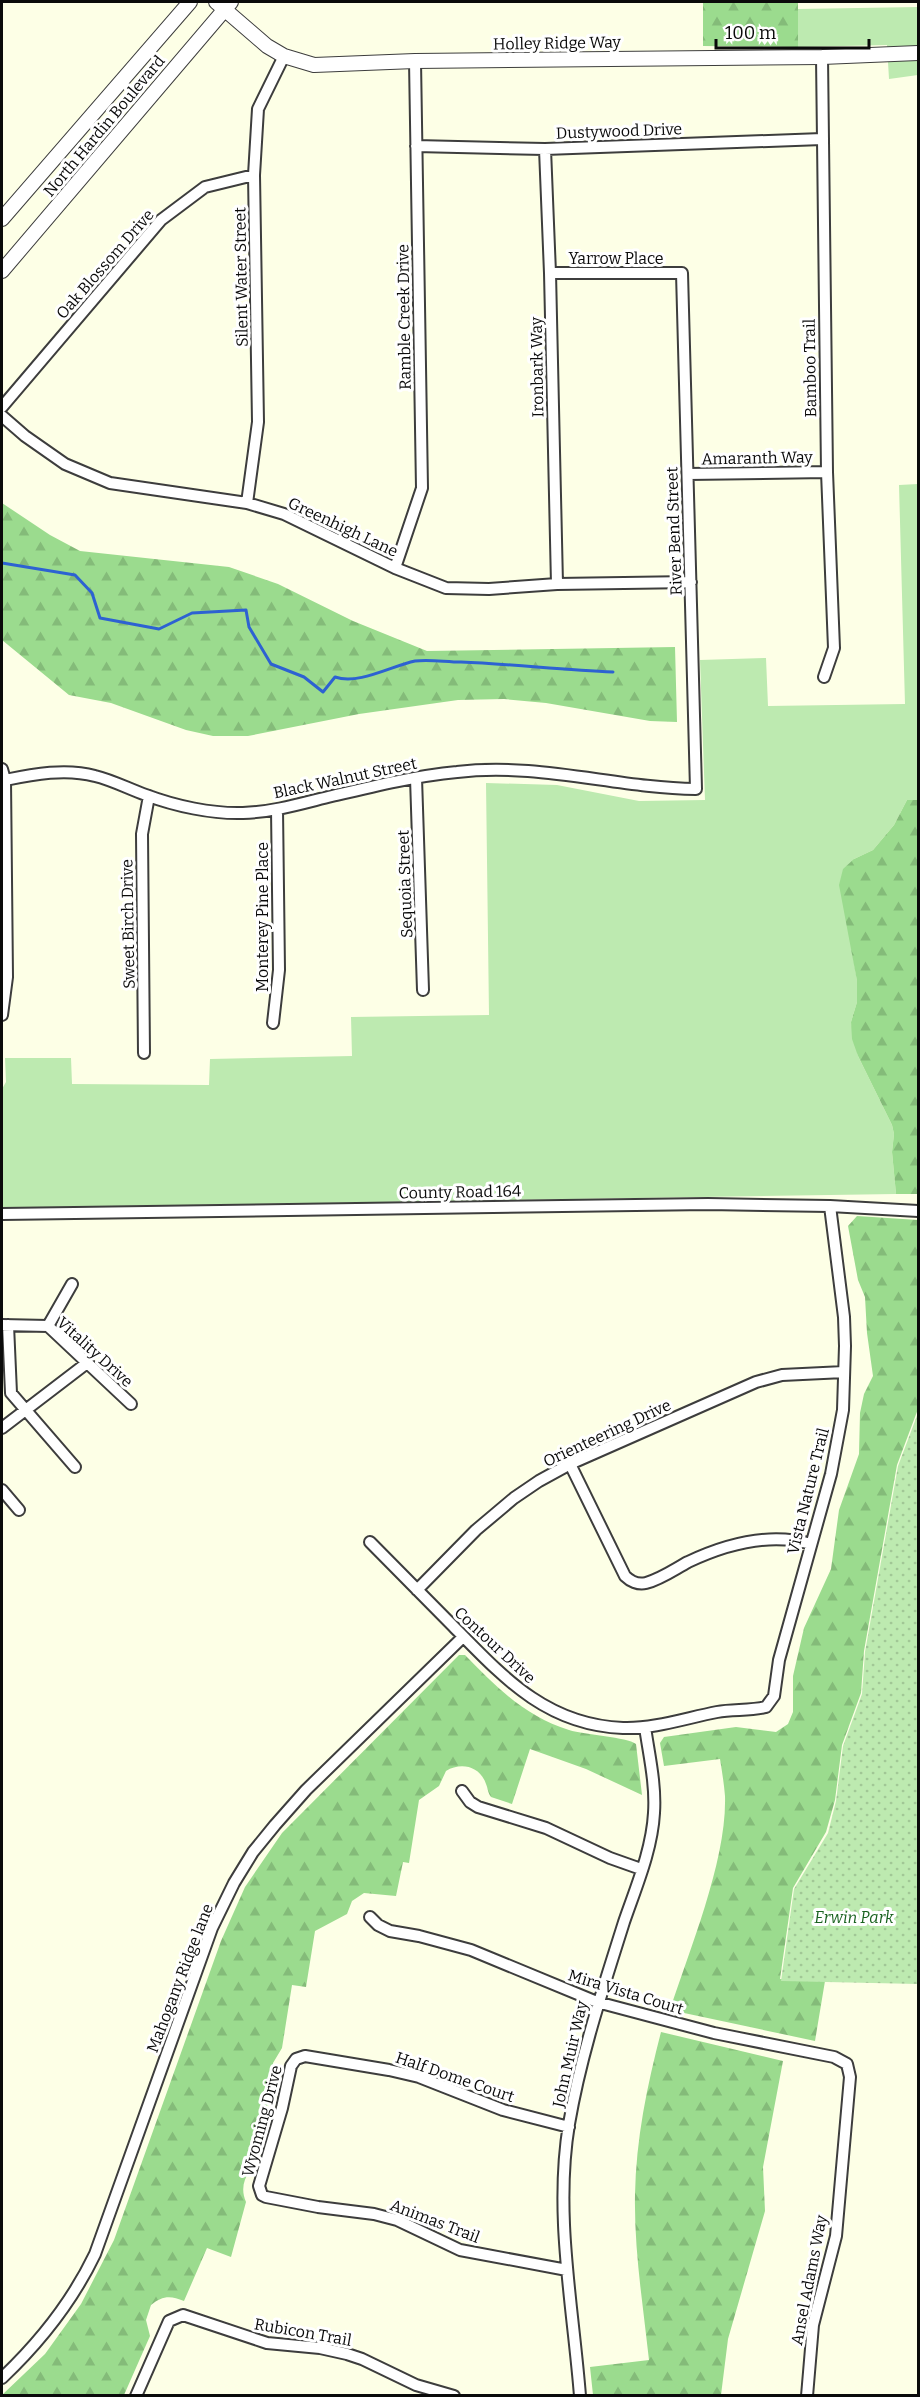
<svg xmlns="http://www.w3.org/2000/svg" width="920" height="2397" font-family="Bitter,serif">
<defs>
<pattern id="forest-firs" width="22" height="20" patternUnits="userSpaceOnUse" patternTransform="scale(1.5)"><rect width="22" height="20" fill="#9bdb8e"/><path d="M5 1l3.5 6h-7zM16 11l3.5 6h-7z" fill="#84bb79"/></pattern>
<pattern id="park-dots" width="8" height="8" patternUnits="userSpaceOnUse" patternTransform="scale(1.5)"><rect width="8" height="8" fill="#bdeab0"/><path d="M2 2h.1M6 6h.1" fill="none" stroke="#a1c796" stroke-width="1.8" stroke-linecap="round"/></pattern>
</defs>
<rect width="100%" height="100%" fill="#fdffe6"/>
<!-- grass -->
<path fill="#bdeab0" d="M918,7V75L889,79L887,45L798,47V9Z
M918,484V800H907L894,825L873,850L854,859L850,937L857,981V1002L851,1022L858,1056L892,1125L894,1134L892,1152L896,1194L2,1208V1089L6,1082L5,1058H71L72,1084L209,1085L210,1059L352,1056L351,1017L489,1015L486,783L557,785L639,801L705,800L700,660L766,658L768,706L905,704L899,485Z"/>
<!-- forest -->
<path fill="url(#forest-firs)" d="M703,2H798V47L703,46Z
M2,503L50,535L80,551L229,567L278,584L353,621L427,651L675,647L677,722L650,721L546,703L504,699L458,700L359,714L248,736H213L186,730L111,703L69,695L2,640Z
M907,800H918V1194H896L892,1152L894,1134L892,1125L858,1056L852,1039L851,1022L857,1002V981L839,885L843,869L854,859L873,850L894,825Z
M857,1216L918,1220V1409L897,1465L864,1651L861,1693L842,1745L835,1800L826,1832L793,1888L780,1979L825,1981L815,2041L670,2010C690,1948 727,1860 725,1796C724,1784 722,1771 720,1759L664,1766L660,1743L664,1737L736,1727L776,1732L788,1724L793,1712V1676L804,1628L831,1569L839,1510L859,1454L860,1413L864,1394L873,1376L867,1333L865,1297L858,1280L848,1226Z
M459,1655H465C496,1687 526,1717 569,1730C585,1735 627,1737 636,1744L642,1795L586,1769L530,1749L512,1804L491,1797C488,1793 488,1789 486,1784C480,1766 461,1762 446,1771L439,1786L419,1800L409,1863L403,1862L396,1896L364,1893L352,1901L347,1914L315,1931L306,1987L292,1985L282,2048L273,2063L274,2080L250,2170C243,2181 241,2190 246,2202L231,2257L207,2248L184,2301C170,2295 162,2296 151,2305L146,2320L150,2336L124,2395H2L45,2354L81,2304L114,2240L221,1941L245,1887L282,1833Z
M661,2032L783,2061L763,2167L765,2211L728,2339L721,2395H593L590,2367L649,2360C643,2305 634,2250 635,2195C636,2139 647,2086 661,2032Z"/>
<!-- park -->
<path fill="url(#park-dots)" d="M918,1413V1984L781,1981L794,1889L828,1833L836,1801L843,1746L862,1694L865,1652L898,1466Z"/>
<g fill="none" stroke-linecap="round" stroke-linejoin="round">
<!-- stream -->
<path stroke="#2d62d2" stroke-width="3" d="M2,563L75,575L92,593L100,618L159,629L192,613L246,610L249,627L271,664L304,677L323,692L335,677C359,685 391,666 415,661C429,659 446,662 461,662C512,664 562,670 613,672"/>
<defs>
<path id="minor" d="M822,57L827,472L834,648L824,677
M416,146L545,149L822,139
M545,149L550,273L557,584
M2,407L161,220L205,187L254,175
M2,416L25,436L65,464L110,483L247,503L284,514L395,568L446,588L489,589L557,584L691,582
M688,474L827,472
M247,503L258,422L254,175L258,109L284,56
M395,568L422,488L415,61
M2,769L5,780L7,977L2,1015
M416,778L423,990
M5,780C34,774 66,768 95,776C112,780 129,789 146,795C175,806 212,814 243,813C274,812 303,803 332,796C374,786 415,776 457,772C538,762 616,788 696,789L682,273H550
M273,1023L279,970L277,809
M144,1053L142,834L149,796
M2,1214L708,1204L830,1206L918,1211
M2,1325L48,1326L131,1404
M8,1325L11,1393L75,1467
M48,1326L72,1284
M2,1428L87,1363
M570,1464L625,1576C630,1581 638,1585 646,1583C661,1579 675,1569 688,1562C726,1544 769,1532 811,1544
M2,1490L19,1510
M370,1542C398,1570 425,1598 453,1626C503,1677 546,1725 623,1728C654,1729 686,1718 717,1712C733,1709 750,1711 766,1707L774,1696L779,1660L831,1474L843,1410L845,1346L844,1317L830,1206
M417,1590L476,1530L514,1498L539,1481L570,1464L756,1382L782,1375L844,1372
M462,1791L470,1802L478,1807L546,1828L610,1858L641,1869
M370,1917L378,1925L390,1931L419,1936L471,1950L597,2002L714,2033L834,2057L847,2064L850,2077L836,2236L813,2325L807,2396
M567,2270L460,2250L397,2220L374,2214L318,2207L266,2197L262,2195L259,2186L282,2108L291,2066L296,2059L305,2056L389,2070L419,2077L503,2110L569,2127
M2,2378C40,2342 72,2302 95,2254L212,1928L234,1883L253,1852L275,1825L306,1790L463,1637
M136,2396L169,2321L183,2315L267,2343L320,2348L347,2354L362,2359L416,2385L454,2396
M580,2396C573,2306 554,2214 569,2124C581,2054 603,1989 624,1922C636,1887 652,1850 654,1813C656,1784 649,1755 645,1727"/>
<path id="tertiary" d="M216,2L267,46L284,56L314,65L415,61L822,57L918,53
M2,219L190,2
M2,271L231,2"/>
</defs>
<!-- minor casing -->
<use href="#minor" stroke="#3d3d3d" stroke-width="14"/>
<!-- tertiary casing -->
<use href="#tertiary" stroke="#3d3d3d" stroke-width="16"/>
<!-- minor -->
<use href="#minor" stroke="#fff" stroke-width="10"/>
<!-- tertiary -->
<use href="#tertiary" stroke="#fff" stroke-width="14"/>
</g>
<g text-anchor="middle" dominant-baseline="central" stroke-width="6" stroke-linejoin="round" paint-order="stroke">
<!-- street labels -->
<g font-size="16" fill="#0a0a0a" stroke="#fff">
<text transform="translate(557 43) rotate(-1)">Holley Ridge Way</text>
<text transform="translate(104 126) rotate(-50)">North Hardin Boulevard</text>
<text transform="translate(619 131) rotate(-2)">Dustywood Drive</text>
<text x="616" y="258">Yarrow Place</text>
<text transform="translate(105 264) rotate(-49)">Oak Blossom Drive</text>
<text transform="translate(241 277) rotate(-91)">Silent Water Street</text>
<text transform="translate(404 317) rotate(-91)">Ramble Creek Drive</text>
<text transform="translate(537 367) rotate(-91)">Ironbark Way</text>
<text transform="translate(810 368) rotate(-91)">Bamboo Trail</text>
<text transform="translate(757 458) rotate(-1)">Amaranth Way</text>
<text transform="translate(343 527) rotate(25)">Greenhigh Lane</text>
<text transform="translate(674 531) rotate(-92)">River Bend Street</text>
<text transform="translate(345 778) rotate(-12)">Black Walnut Street</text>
<text transform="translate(405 884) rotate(-92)">Sequoia Street</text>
<text transform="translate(262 917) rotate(-90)">Monterey Pine Place</text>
<text transform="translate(128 924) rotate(-91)">Sweet Birch Drive</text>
<text transform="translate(460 1192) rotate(-1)">County Road 164</text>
<text transform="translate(95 1352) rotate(42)">Vitality Drive</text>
<text transform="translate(607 1433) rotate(-25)">Orienteering Drive</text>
<text transform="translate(808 1491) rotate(-76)">Vista Nature Trail</text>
<text transform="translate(495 1645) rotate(43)">Contour Drive</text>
<text transform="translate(180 1978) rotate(-69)">Mahogany Ridge lane</text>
<text transform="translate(626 1992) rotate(17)">Mira Vista Court</text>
<text transform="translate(570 2054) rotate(-77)">John Muir Way</text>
<text transform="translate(455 2077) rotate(19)">Half Dome Court</text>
<text transform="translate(262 2121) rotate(-75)">Wyoming Drive</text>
<text transform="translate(435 2221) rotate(21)">Animas Trail</text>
<text transform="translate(809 2280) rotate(-79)">Ansel Adams Way</text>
<text transform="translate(303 2332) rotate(10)">Rubicon Trail</text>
</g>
<!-- park labels -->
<g font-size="16" font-style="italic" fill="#19621f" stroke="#fff">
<text x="854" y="1917">Erwin Park</text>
</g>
</g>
<!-- border -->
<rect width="920" height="2397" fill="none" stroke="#0a0a0a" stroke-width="6"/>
<!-- scale -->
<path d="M716 39v9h153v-9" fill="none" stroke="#0a0a0a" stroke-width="3"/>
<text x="725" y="39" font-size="18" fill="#0a0a0a" stroke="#ffffff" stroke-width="4.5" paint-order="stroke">100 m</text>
</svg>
